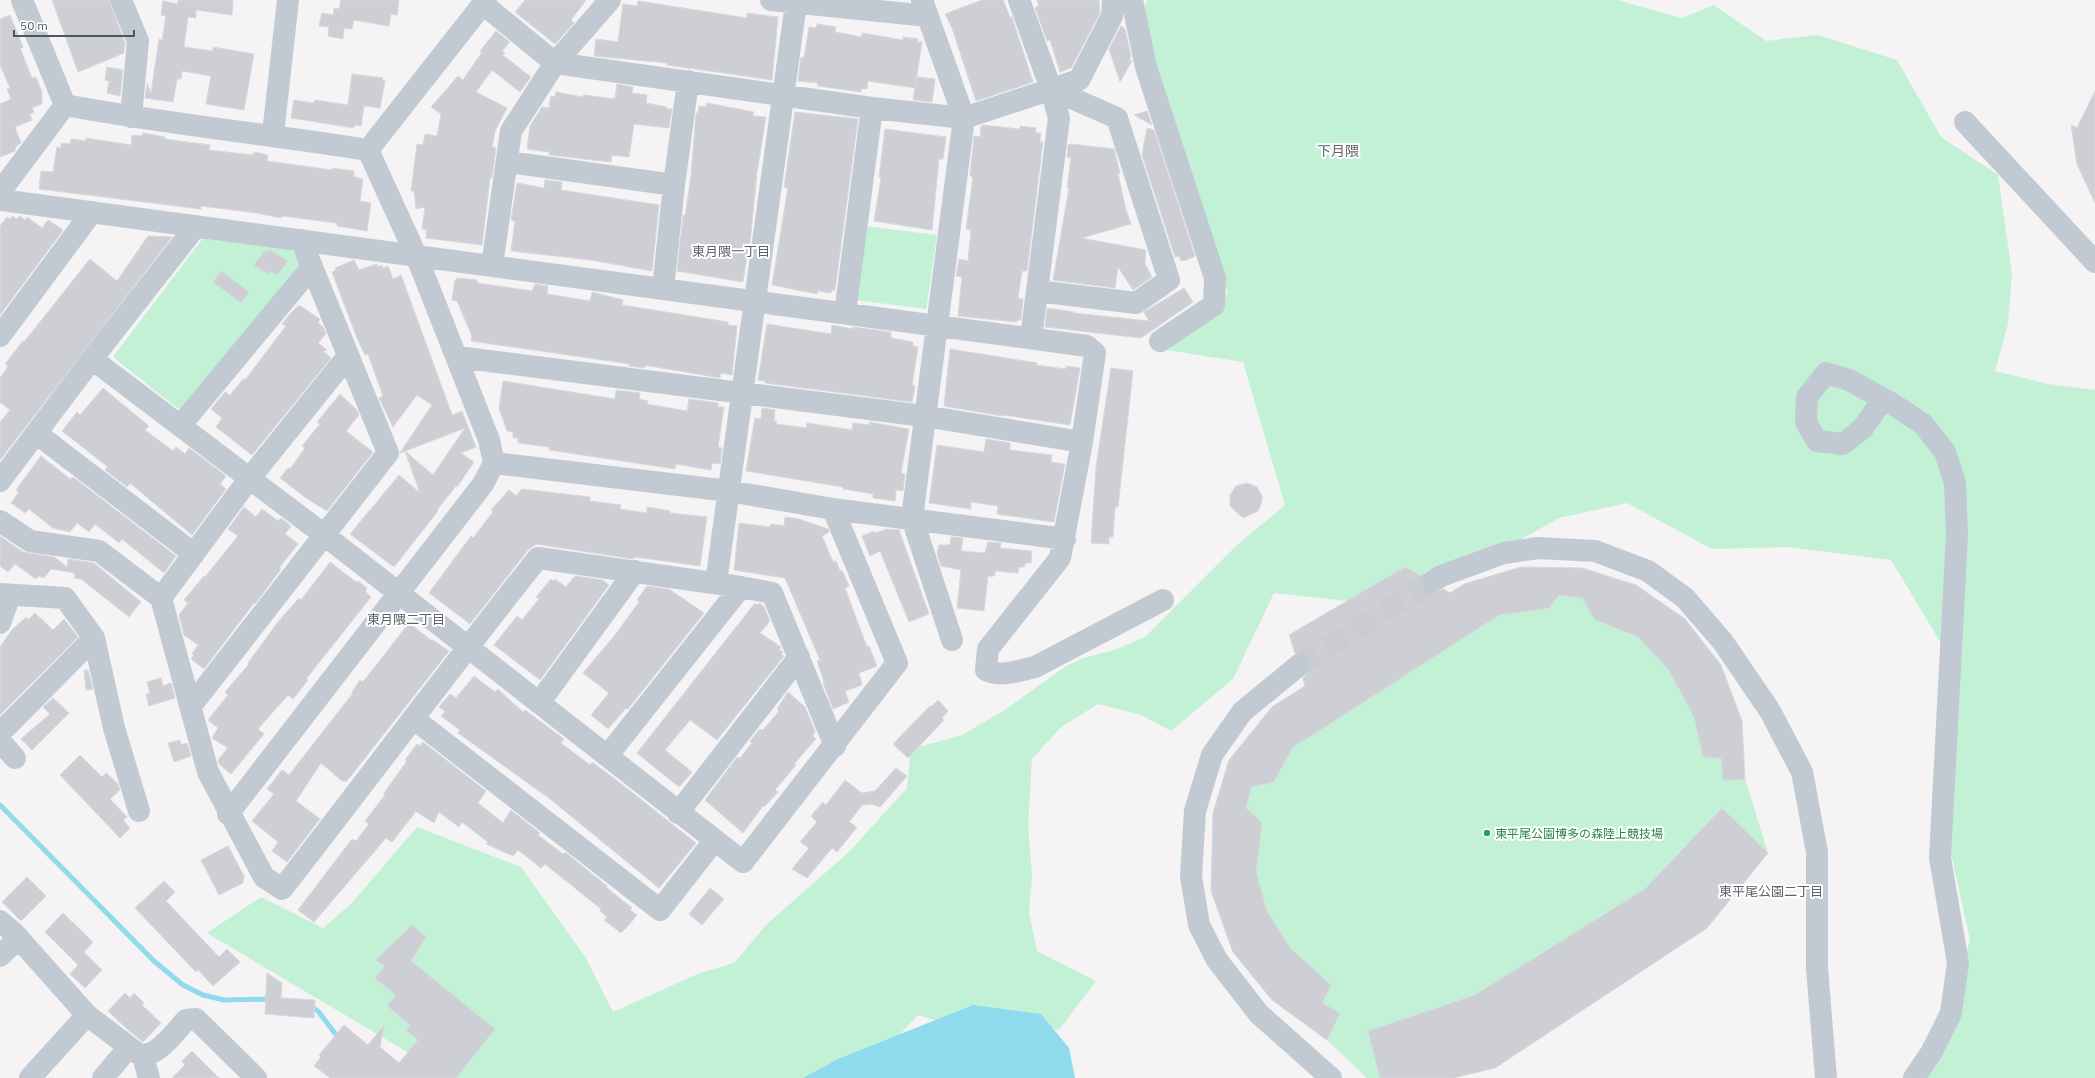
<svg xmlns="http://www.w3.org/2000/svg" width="2095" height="1078" font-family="'IBM Plex Sans','Noto Sans JP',sans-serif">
<rect width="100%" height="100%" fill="#f5f3f3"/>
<!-- green -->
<path fill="#c3f1d5" d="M1147,0H1617L1682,18L1714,5L1766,41L1818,35L1897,60L1941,137L1998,175L2012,274L2008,324L1995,371L2048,384L2095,390V1078H1920L1937,1058L1970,940L1940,803L1950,658L1891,560L1787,547L1712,549L1627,503L1559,518L1438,586L1450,593L1464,584L1521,567L1582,568L1636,585L1685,619L1721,665L1742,721L1745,779L1768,853L1707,928L1495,1068L1453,1078H1367L1327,1040L1272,1000L1233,952L1211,891L1213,813L1229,760L1272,707L1305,686L1289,635L1347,601L1274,593L1233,679L1171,731L1141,715L1098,704L1061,727L1032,759L1028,825L1032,876L1029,913L1037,951L1096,981L1059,1030L997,1016L952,1025L918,1015L872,1064L816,1078H451L207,933L261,897L323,928L351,904L417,827L521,867L586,958L613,1012L700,973L734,963L766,925L850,851L907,788L911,749L962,735L1005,710L1066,666L1086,657L1115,650L1145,637L1237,545L1285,505L1243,362L1160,349L1217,310L1228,292L1164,99L1141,15Z
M865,226L937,235L926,309L855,300Z
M204,237L290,246L300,265L182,412L113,357Z"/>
<!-- water -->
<path fill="#90daee" d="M973,1005L1041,1014L1069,1048L1075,1078H803L838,1059Z"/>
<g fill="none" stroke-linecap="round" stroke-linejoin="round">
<!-- stream -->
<path stroke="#90daee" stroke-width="5" d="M0,805L154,961L183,985L203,995L224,1000L273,999
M310,1006L318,1011L340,1040"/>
</g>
<!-- building -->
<path fill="#cdcfd5" stroke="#d7d9de" d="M52,0H109L125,43L124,53L78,72Z
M178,0H233L232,15L196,10V18L188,17L184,47L213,51V47L254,54L244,110L206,104L211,76L182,71L181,79H177L173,102L145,98L147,83L151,93L159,39L162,40L166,16L161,15L163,1L178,4Z
M341,0H399L397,15L391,14L389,26L354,20L352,29L344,28L343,39L328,36L329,27L319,26L322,13L333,15L334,8L339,9Z
M525,0H586L571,20L574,23L555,44L515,12Z
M982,0H1003L1010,17H1012L1033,82L976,101L952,28L945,14Z
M1037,0H1099L1100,13L1071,68L1060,72L1050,40L1047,41L1035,8L1039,6Z
M638,1L747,18V13L778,17L772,80L667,65V63L594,56L596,39L618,42L623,4L637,6Z
M10,15L23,47L20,48L32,78L36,77L42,92V104L32,108L34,112L30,114L32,120L15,127L21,143L16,146L15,151L0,157V104L11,99L7,89L10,88L0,65V19Z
M817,24L836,27L835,32L862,37V33L903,40V37L918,39L917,42H922L915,88L868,81L867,89H861V92L818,86V83L798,81L801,57L804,58L809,27L816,28Z
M1121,26L1125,29L1131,56L1129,60L1132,61L1120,82L1109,49Z
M496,31L510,42L502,51L505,53L503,55L531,77L520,92L492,70L476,92L507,108L495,131L492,147L496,148L492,178H490L482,245L426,238L427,230L422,229L425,207L416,209L414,191H411L417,144L423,145L425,134L437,136L441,114L431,107L458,76L463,80L482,52L480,51Z
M107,67L123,70L120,96L107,93L109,81L105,80Z
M352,74L383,78L382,80L385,81L380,108L364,106L361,126L354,125V128L291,118L294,100L314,103L315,100L348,105Z
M917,77L935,79L932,102L913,100Z
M617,84L633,87L632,93L647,95L646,103L667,107V109H672L669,128L634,124L629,157L612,155L611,162L549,155V152L527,149L530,126L542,107L549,108L551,96L555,97L556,92L583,97L584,95L615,99Z
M2095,91V203L2077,164L2071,125L2077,128Z
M707,103L754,112L753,116L766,117L757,172L750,243H749L743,282L677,271L683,215L685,216L691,176L696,113H698L699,106L706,107Z
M1147,111L1152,125L1134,115Z
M795,112L858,119L835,290H832L831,293L818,291L817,294L772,285L788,188L784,187Z
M983,125L1020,129V126L1036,128V133H1041L1040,142H1043L1027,271H1022L1018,298L1023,299L1021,320H1017V322L958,316L962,277L956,276L959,259L968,261L971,230L966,229L973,177L970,176L974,136L980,137L981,126Z
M1147,128L1154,130L1195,256L1185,261L1184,260L1181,261L1179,256L1175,257L1142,155Z
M885,129L946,137L943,159H939L932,230L874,221L881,178L879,177Z
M143,133L165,137V139L210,145L209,150L253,155L254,152L268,155L267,161L332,170V168L354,171V177L363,179L360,201L371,203L367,231L337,226V223L282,216L281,218L256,213L201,206V209L39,189L41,171L53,172L57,147L61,148V143L70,144L71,139L86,141V138L131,145L132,135L142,136Z
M1071,144L1114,149L1120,173L1118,174L1126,210L1131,224L1081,238L1146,250L1145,264L1152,277L1133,290L1118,267L1115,288L1053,280L1069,188H1067L1071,158L1067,157L1068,145Z
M545,180L562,182L561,190L659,205L652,271L591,260L511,251L515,221L511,220L517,183L544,188Z
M12,216L17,219L20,216L25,220L27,217L42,228L48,220L63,230L0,315V226L7,217L10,219Z
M148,236L172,237L0,460V422L10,410L0,402V378L8,366L5,364L23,341L24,342L90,259L117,281Z
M269,249L288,261L277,275L270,271L268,274L254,265L264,251L266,252Z
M354,260L359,270L377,264L378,267L382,265L383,268L388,266L393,279L401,275L451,412L453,415L462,411L476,447L461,453L474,462L457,487L456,486L437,510L438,511L394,567L350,534L399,475L420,493L405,451L433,475L465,428L400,453L432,405L417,395L393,427L379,398L383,396L368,354L365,355L357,338L332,272L336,270L335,268Z
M221,271L249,292L241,303L213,282Z
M457,278L477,280V283L532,291L535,284L548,286L547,294L590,301L592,292L623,300L622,305L728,322V325L737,326L732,375L721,373L720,378L650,366H645L644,368L629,366L630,364L623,363L471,341L472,336L457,301L452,300L455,280H456Z
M1184,288L1193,302L1141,338L1045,327L1047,308L1074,312V313L1149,321L1144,312Z
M299,305L320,319L318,323L323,327L326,334L318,343L327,350L323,351L331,358L252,455L216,427L222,418L211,409L225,392L230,395L243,379L245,380L286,326L282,324L289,315Z
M767,324L831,334L832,325L852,329L853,327L891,332V338L913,342V346L918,347L912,385L915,386L912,402L765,383V381L758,380Z
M950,349L1037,363L1036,365L1066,369V366L1080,368L1070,425L1003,415L1002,416L944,406Z
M1111,368L1133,371L1118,507H1115L1113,537H1109V544L1091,543L1096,467Z
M503,381L615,399L616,390L640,393L639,399L648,401L647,404L687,411L689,399L718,403V407H724L718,447L722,448L720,464L712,463L711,470L676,464L675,469L549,450V447L518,443V438H513V432L507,431L499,408Z
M103,388L149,426L145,430L173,451L176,447L185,454L189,448L226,476L220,484L226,489L192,535L130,483L127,487L105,470L108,467L62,431L77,412L80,415Z
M340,394L357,410L359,415L346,431L373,452L327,511L306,498L280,478L288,468L290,469L305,448L302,446L320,424L317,422Z
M762,408L775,410L774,421H777L776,424L806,428L807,423L852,430L853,423L869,425V422L909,429L901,473L905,474L903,491L896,490L895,501L873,498V494L843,489V487L746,471L755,418L761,419Z
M986,439L1010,443V450L1052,455L1051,462L1065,464L1054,522L997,514L998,506L971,502V509L929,503L937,445L984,452Z
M41,456L70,479L73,477L176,556L164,573L122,539L119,543L95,524L89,532L77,523L70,532L53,528L29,509L25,513L11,503L19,492L16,490Z
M1247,483L1257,487L1262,496V501L1258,511L1243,518L1230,506V495L1236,486Z
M522,489L590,497V501L621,505L620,509L647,513V507L670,511V513L707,517L700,566L636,557L633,559L536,544L528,550L470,624L429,593L471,536L473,538L493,512L491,510L509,490L516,496Z
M244,507L256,517L262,509L278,521L281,518L291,526L285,534L298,544L279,568L281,569L255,604L254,603L204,669L191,659L194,655L192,654L198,645L184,635L179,615L188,603L184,600L204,576L205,577L238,536L228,529Z
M785,517L799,519L828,529L829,532L822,536L833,562L836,561L840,571L842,570L849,586L845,588L867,647L869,646L877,666L859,673L862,685L845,691L849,702L833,709L823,683L825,685L817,661L820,660L785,578L734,570L739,523L770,527L771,524L784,526Z
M887,529L899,530L929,614L909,622L880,551L870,556L862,536L874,531L875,533Z
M0,536L23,552L54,557L67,567L68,559L94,563L141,602L129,617L81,579L74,578L75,573L51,569L44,578L38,576L36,579L15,564L8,572L0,566Z
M951,537L963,538L961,551L985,553L988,542L1001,543L1000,548L1032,551L1031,563H1025V567H1019L1018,573L995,571V576H988L984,611L957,608L961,570L941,566L937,554L939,545H950Z
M330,562L356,582L358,581L367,588L365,591L371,597L306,679L308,680L293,699L288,695L258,729L264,734L231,774L219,764L218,760L228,748L212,738L218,728L208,720L228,695L225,692L249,664L248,663L278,622L299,598L301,600Z
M1405,567L1421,576L1420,582L1421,589L1426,593L1432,594L1444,589L1450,593L1464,584L1521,567L1582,568L1636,585L1685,619L1721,665L1742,721L1745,779L1723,781L1721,758L1703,757L1694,717L1669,670L1638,637L1594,619L1583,598L1559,595L1549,608L1499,615L1292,748L1274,782L1251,787L1246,808L1262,823L1256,872L1267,911L1290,948L1331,985L1322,1003L1340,1013L1327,1040L1272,1000L1233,952L1211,891L1213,813L1229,760L1272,707L1305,686L1303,678L1311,670V663L1308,657L1304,653H1295L1289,635Z
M575,576L603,580L609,585L540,680L494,645L517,616L522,620L539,599L536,597L551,579L553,581L555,579L566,587Z
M647,586L669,589L704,613L628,709L626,708L608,729L591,715L609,693L583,673L615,635L639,602L637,600Z
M755,603L757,605L760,603L764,607L770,621L760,633L781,647L779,650L783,652L781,655L784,656L717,740L690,720L665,750L692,772L679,787L637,753Z
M35,613L53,630L64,619L78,637L0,715V647L11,631L26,617L28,620Z
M409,623L432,641L433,640L449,651L347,781H342L321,763L296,801L320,819L287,862L272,851L278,842L252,821L274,794L267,789L282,770L289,775L353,693L352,692L360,680L362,682L366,678Z
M84,670H88L93,689L86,690Z
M474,676L495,692L498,689L523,712L525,710L564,739L561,743L590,765L592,762L619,782L696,843L659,888L550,799L458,733L460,730L441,716L445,711L439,707L450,694L456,698Z
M161,678L163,686L171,683L175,698L149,706L146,694L150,693L147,682Z
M788,692L805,707L815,731L813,736L816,739L794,764L796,765L775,790L778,792L764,807L763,806L743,833L705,800L737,757L740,758L752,743L750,741L760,729L763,730L779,711L777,709Z
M53,698L69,713L32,750L21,739L50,714L43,707Z
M938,700L948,711L942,718L944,720L908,758L893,744L930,706L931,707Z
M180,740L181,745L187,743L191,756L174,762L168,743Z
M423,742L486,791L478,803L503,823L511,810L540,833L538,835L563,854L565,852L607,886L606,887L632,908L630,910L637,915L629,925L621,933L604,920L607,917L600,911L601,909L545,864L541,868L518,850L513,856L486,844L488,842L462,822L459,827L439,812L434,823L415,811L414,814L392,842L386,838L314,922L298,910L352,839L356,841L369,824L365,821L385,795L384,793L407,761L405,760L417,744L420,746Z
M80,755L102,777L106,773L118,784L120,790L110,799L127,817L123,820L130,828L120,838L60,775Z
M896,768L907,776L880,807L872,804L862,805L849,822L857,827L837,852L832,848L807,878L792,869L809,848L800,842L817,822L811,816L823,802L826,805L845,780L862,793L875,791Z
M1722,808L1768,853L1707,928L1495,1068L1453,1078H1380L1368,1031L1475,995L1645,889Z
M228,846L244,876L243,883L219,895L201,860Z
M27,877L46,896L21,921L2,902Z
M164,881L175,892L166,901L219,957L227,949L240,962L213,986L198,970L196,972L135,908Z
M710,888L724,899L702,925L689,914Z
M63,913L93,942L84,952L102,970L85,988L70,974L78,965L45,932Z
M412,925L426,937L411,961L495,1029L456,1078H330L314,1066L321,1057L319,1055L344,1025L368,1045L384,1025L380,1047L399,1063L418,1040L406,1030L410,1025L387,1006L396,995L375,978L385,966L376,960Z
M267,973L282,983L281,998L315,1000L314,1018L265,1014Z
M125,993L130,998L134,993L144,1003L142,1005L161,1023L143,1042L128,1030L108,1011Z
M192,1051L219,1078H172L185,1065L182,1061Z"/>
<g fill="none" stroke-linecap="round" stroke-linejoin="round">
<!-- minor-tunnel -->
<path stroke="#caccce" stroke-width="22" stroke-dasharray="22 11" stroke-linecap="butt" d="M1299,665L1432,582"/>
<!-- minor -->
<path stroke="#c1cad2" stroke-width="22" d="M22,0L65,105
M121,0L138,41L131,117
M771,0L928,16
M922,0L964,118L912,518L952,640
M1019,0L1051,89L1059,118L1031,338
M1132,0L1146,67L1215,278L1214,305L1160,341
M483,4L555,63L872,108L964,118L1079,80L1112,16L1113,0
M65,105C166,124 267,134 368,150
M1965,122L2095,262
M273,134L288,0
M368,150L486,0
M508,162L674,185
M0,192L65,105
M0,200L1087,346L1095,353L1082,442L1060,558L988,649L986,670C999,678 1021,670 1035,667L1163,600
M492,266L511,131L555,63L610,0
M663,289L674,185L688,81
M1037,291L1136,303L1169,280L1117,118L1051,89
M845,313L872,108
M0,336L92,212
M457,357L924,416L1082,442
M92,359L323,534L743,862L897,663L833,509
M1883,399L1863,428L1843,444L1817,441L1806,422L1807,397L1826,373L1849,380L1891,403L1923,424L1945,452L1955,483L1957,535L1940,858L1958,963L1951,1013L1931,1053L1914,1078
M180,426L311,268
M36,433L194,554
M494,463L729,491L833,509L1065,539
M0,481L92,359L196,226
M0,521L30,541L99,551L161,598L208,772L264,877L282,889C368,779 451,667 538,558L741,587L772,593L835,746
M1432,582L1441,576L1504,553L1538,548L1595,551L1648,571L1685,598L1723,642L1770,711L1802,772L1817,852V968L1826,1078
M716,583L796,3
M0,594L65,598L94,638L114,728L139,811
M161,598L249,479L348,356
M0,623L10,595
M1299,665L1242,712L1212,755L1195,811L1191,876L1199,925L1217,960L1259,1014L1331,1078
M539,703L635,571
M191,706L388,453L301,240
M414,719L660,910L714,841
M0,733L94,638
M0,741L15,758
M608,755L741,587
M678,813L799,657
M228,814L483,484L494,463L489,440L416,255L368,150
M0,921L14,933L87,1015L137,1053C154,1062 175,1032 186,1020L196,1019L256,1078
M0,956L19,938
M143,1057L149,1078
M30,1078L87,1015
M103,1078L129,1047"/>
</g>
<!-- markers -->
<circle fill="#2e9e5b" stroke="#fff" stroke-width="1.5" cx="1487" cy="833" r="4"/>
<g text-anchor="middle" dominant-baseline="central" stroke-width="4" stroke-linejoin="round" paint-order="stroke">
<!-- leisure labels -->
<g font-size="12" fill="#27864d" stroke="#fff" text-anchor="start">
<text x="1495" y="833">東平尾公園博多の森陸上競技場</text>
</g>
<!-- neighbourhood labels -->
<g font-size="13" fill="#5f6368" stroke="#fff">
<text x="731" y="251">東月隈一丁目</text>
<text x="406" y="619">東月隈二丁目</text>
<text x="1771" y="891">東平尾公園二丁目</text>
</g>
<!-- quarter labels -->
<g font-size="14" fill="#5f6368" stroke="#fff">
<text x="1338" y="151">下月隈</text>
</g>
</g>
<!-- scale -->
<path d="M14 30v6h120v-6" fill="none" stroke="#4a5661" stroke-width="2"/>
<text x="20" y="30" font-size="12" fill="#4a5661" stroke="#ffffff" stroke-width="3" paint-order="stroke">50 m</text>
</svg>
